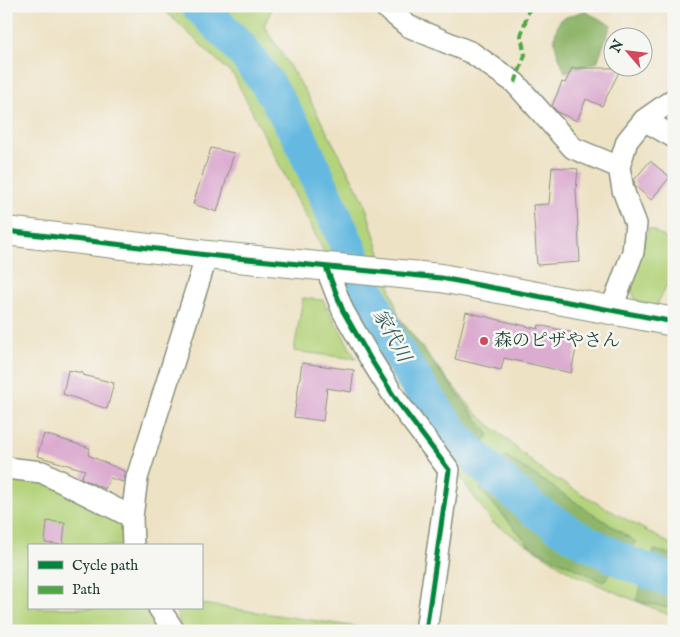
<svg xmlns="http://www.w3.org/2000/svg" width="680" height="637" font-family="'IM FELL English','Noto Serif JP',serif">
<rect width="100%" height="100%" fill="#f6f6f2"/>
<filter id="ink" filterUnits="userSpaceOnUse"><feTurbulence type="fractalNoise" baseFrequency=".02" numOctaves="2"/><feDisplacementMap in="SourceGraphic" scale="10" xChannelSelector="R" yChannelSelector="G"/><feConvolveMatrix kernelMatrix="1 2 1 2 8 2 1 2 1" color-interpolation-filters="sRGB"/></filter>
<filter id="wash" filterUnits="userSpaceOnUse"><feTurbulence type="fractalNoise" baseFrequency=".0096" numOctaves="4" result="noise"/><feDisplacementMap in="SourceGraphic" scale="20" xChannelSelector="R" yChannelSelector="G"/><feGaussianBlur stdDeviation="1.12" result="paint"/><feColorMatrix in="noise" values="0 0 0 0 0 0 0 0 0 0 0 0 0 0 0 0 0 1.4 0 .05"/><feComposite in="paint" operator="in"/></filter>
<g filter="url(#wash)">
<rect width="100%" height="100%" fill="#eee2c5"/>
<!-- green -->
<path fill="#b4d37a" stroke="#6a8857" d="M160,6H273L264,26L304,89L364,201L401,324L476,413L543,471L595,502L674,546V617L575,575L493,523L428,433L378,353L324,252L234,76Z
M649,228L674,243V271L655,308L636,301L629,282Z
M303,298L323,300L356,359L294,351Z
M6,468L127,514L140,546H29V608H166L176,631H6Z
M201,604L386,631H181L176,608H201Z"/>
<!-- forest -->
<path fill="#8fb56a" stroke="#57794f" d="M584,11L611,25L597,62L565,72C557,50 549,41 561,19Z
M391,307L489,435L458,470L363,325Z
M506,456L636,542L603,582L532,548L480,489Z
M654,550L674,555V609L636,601Z"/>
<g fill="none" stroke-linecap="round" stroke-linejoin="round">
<!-- river -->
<path stroke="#65b9e1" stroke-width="35" d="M199,6L238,45L268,84L299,136L390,341L418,385L455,436L494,475L533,509L575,536L627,563L674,581"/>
</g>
<g id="blocks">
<!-- building -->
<path fill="#dcacd0" d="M572,68H621L602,106L586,99L577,121L559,113L552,106L562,82L565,83Z
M211,148L234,153L217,212L193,204Z
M650,161L670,177L651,200L635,186L634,180Z
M552,167L578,169L576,190L580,262L537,265L533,205L549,204Z
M466,312L538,329L539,325L579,334L571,373L504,358L501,370L455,359Z
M302,363L354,370L351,392L327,388L323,421L294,417Z
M68,370L83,373V375L114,383L107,409L63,394Z
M44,434L90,448L88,455L126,472L123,482L110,478L105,489L81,478L85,470L37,456Z
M47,521L65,523L63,545L45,543Z"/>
</g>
</g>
<g filter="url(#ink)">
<use href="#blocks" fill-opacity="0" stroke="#86907c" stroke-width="1"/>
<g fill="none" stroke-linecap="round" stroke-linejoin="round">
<defs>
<path id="street" d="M384,6L408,26L472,53L515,83L573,148L619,167
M644,120L674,137
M326,267L343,311L370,358L397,401L449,470L426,631
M611,310L633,252L636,224L623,190L619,167L627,141L644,120L674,99
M6,468L42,472L132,517
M133,546L132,517L137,478L207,255
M159,608L174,631"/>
<path id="secondary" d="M6,231L207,255L441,278L674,322"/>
</defs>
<!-- street casing -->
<use href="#street" stroke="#86907c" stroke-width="24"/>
<!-- secondary casing -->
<use href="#secondary" stroke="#86907c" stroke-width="30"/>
<!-- street -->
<use href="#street" stroke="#fff" stroke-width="21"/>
<!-- secondary -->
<use href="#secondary" stroke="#fff" stroke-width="28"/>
<!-- quiet -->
<path stroke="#4fa644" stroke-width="4" stroke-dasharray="8 4" stroke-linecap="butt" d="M515,83L525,55L521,36L530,6"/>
<defs>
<path id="cycleway" d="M6,231L207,255L441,278L674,322
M326,267L343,311L370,358L397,401L449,470L426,631"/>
</defs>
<!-- cycleway casing -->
<use href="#cycleway" stroke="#f6f6f2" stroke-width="8"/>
<!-- cycleway -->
<use href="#cycleway" stroke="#00873e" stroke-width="5"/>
</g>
</g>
<!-- markers -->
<circle fill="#d1495b" stroke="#f6f6f2" stroke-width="2" cx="484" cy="341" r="5"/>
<g text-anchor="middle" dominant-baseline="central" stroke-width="5" stroke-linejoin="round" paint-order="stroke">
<!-- poi labels -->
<g font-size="18" fill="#1f3d34" stroke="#f6f6f2" text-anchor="start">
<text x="494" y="341">森のピザやさん</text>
</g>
<!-- water labels -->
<g font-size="19" font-style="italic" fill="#305c5f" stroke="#f6f6f2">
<text transform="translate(391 336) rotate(61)">家代川</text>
</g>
</g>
<!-- margin -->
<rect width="680" height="637" fill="none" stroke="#f6f6f2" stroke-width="25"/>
<!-- legend -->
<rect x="28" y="544" width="175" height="65" fill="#f6f6f2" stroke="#a0aca6"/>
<rect x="38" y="561" width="25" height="8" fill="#00873e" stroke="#a0aca6"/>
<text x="72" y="570" font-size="15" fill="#1f3d34">Cycle path</text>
<rect x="38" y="586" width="25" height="8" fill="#4fa644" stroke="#a0aca6"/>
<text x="72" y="594" font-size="15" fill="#1f3d34">Path</text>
<!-- north arrow -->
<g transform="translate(628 52) rotate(298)"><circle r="24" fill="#f6f6f2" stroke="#a0aca6"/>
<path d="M0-4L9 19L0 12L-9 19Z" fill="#d1495b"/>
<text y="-8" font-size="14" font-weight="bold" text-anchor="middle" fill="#1f3d34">N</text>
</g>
</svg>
